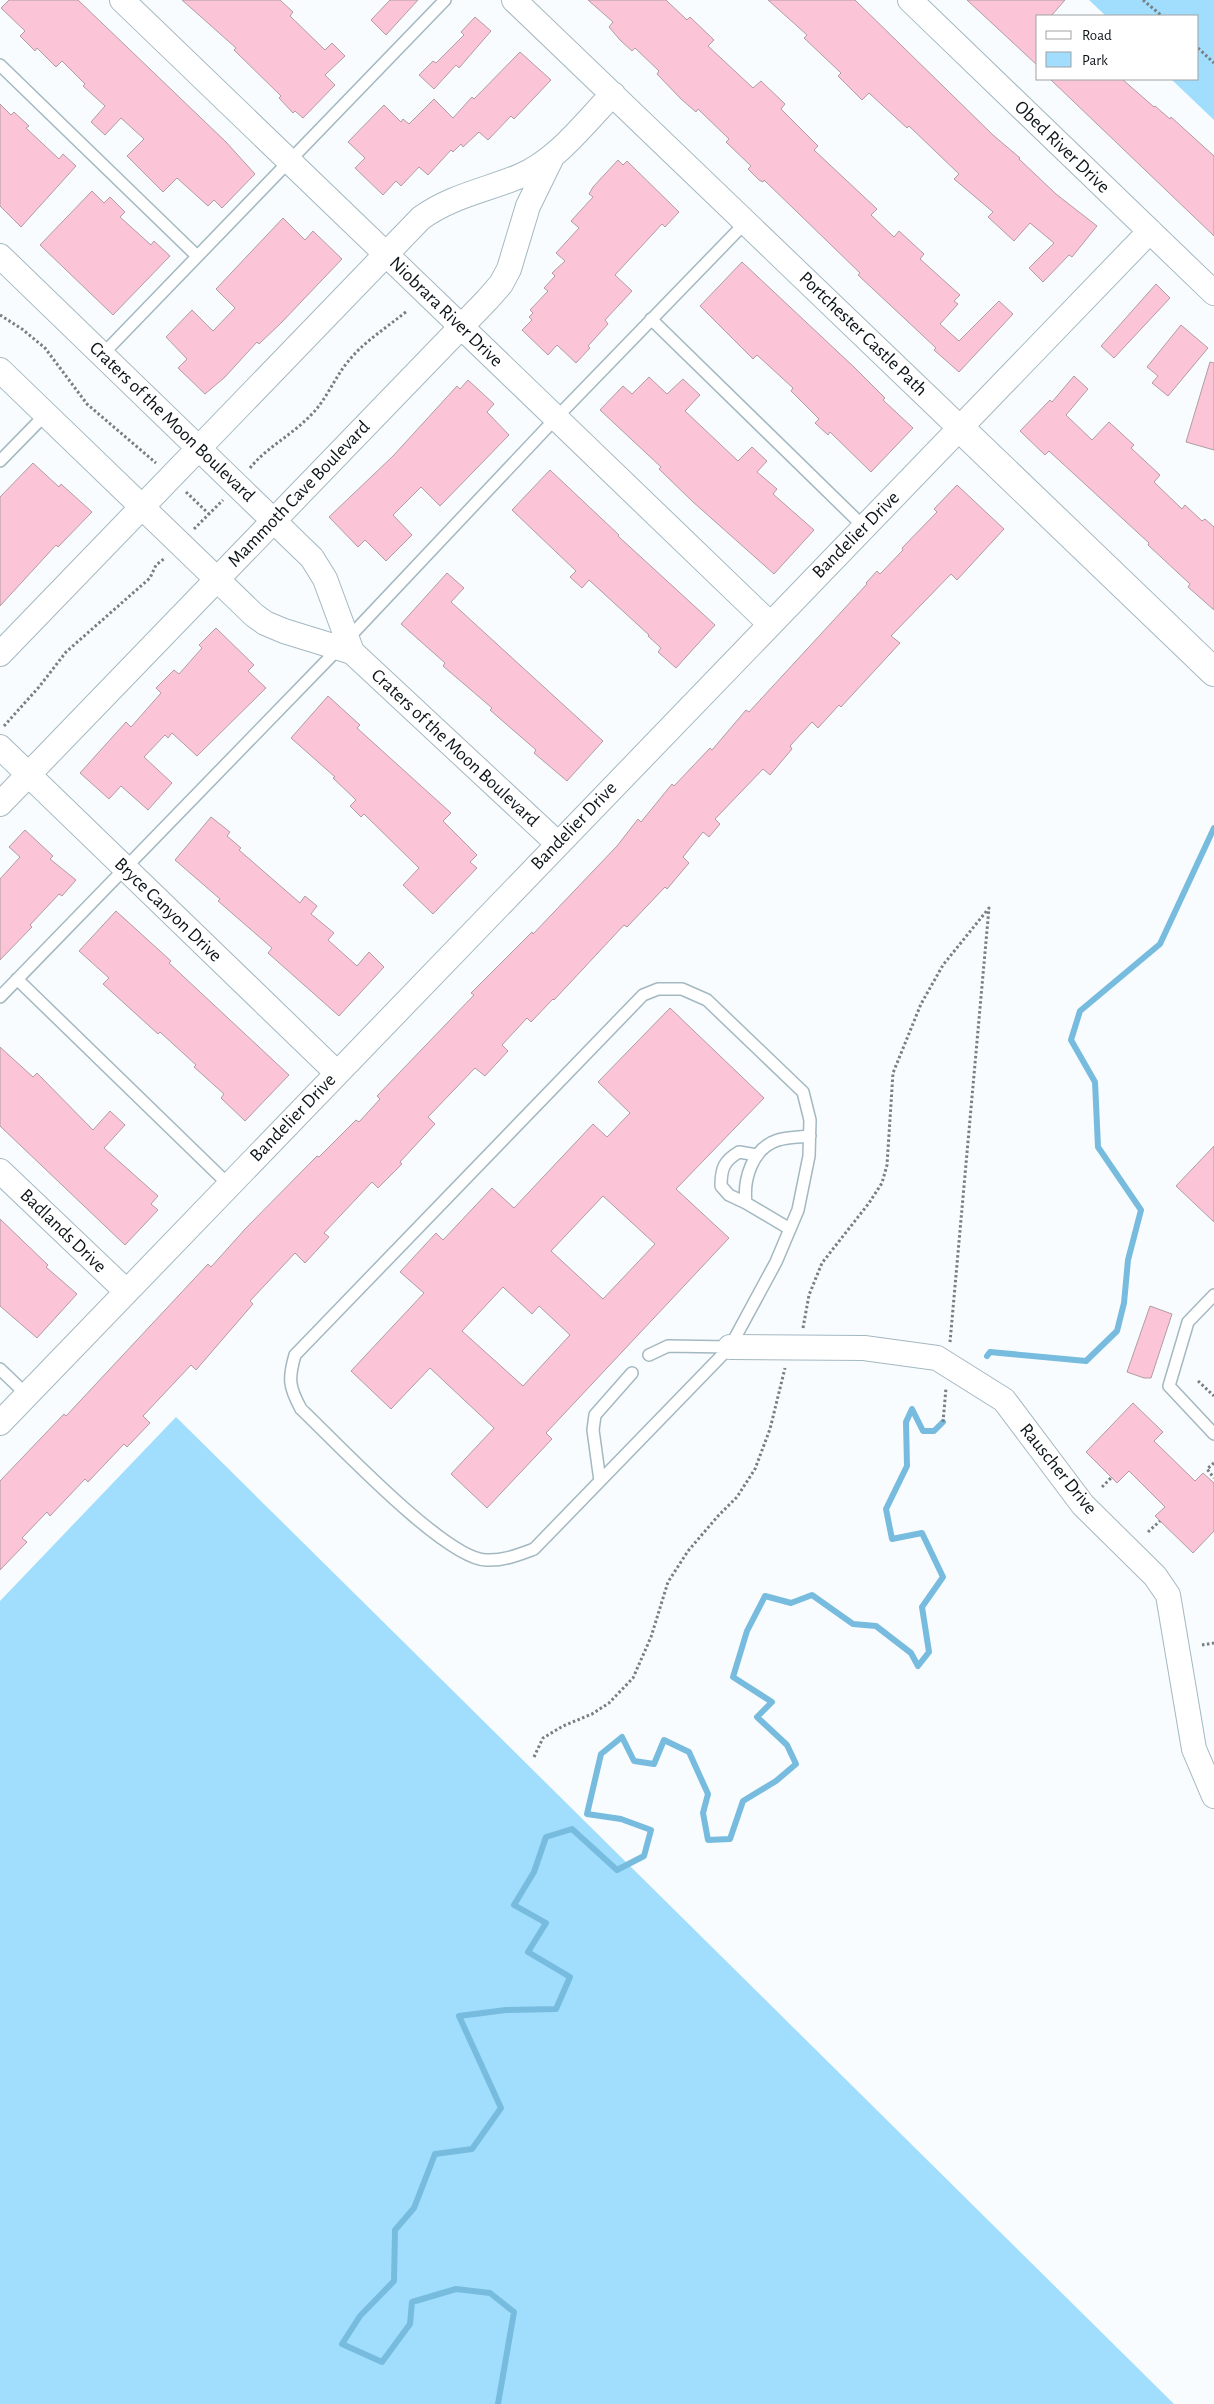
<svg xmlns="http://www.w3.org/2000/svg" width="1214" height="2404" font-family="'Alegreya Sans',sans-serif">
<rect width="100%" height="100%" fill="#f8fcfe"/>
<!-- green -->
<path fill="#a1defd" d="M1089,0H1214V120L1171,79H1198V16H1106Z
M176,1417L1174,2404H0V1601Z"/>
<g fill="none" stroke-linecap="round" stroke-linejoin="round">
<!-- stream -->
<path stroke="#77bcde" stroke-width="6" d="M987,1356L990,1352L1086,1361L1117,1331L1124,1303L1128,1260L1141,1210L1098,1147L1095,1082L1071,1040L1080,1011L1160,944L1214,828
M498,2404L514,2312L490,2293L456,2289L412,2302L410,2324L382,2362L342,2344L360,2316L394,2281L395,2230L414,2208L435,2154L472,2149L501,2108L459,2016L506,2010L556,2009L570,1977L528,1952L546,1923L514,1905L534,1872L546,1837L572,1829L617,1870L644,1856L651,1830L621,1819L587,1814L601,1754L622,1737L634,1761L654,1764L664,1740L689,1752L708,1794L703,1813L708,1840L730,1839L743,1801L776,1781L796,1764L787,1745L757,1717L772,1702L733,1677L747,1631L765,1596L791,1603L812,1595L853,1624L876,1626L911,1653L918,1666L929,1652L922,1607L943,1577L922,1533L892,1539L886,1509L907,1466L906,1422L912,1409L923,1431H934L943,1422"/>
</g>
<!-- building -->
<path fill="#fbc4d7" stroke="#b19ca2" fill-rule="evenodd" d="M9,0H78L226,142L255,174L222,208L214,200L208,206L177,178L163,192L127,156L144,139L121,118L105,135L91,122L105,106L83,86L85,84L62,61L56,67L37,48L35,51L20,36L25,31L1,8Z
M182,0H280L293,12L290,16L325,50L332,43L345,56L325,75L335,85L303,118L295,111L293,113L279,98L281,96L234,50L236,48Z
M390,0H418L386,35L371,20Z
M588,0H666L687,20L690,17L714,40L708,46L753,88L761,81L785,104L781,109L818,146L814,150L877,209L871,215L894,237L899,231L924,254L920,259L960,295L954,301L958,304L940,324L959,341L999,301L1013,314L959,372L934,350L936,348L858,275L860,273L764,180L763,182L759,180L748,169L751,166L726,142L729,139L698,109L696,112L681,99L657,74L659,71L635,48L632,51L620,40L609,27L613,22Z
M768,0H855L993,135L1020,158L1019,159L1056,194L1097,226L1072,257L1069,255L1043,282L1029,268L1054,243L1030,223L1014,241L988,217L993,212L954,179L959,174L909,126L907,128L869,93L862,100L838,76L841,73L804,38L807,35Z
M967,0H1065L1051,16H1038V66Z
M475,17L491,31L459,68L456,65L434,89L419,75L433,61L436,63L464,35L461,32Z
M520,52L551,80L514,119L511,116L488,140L479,132L463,147L461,144L453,152L451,150L428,175L419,167L401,186L396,181L383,195L355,168L365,158L348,142L384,105L401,122L403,119L409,124L434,99L453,118L472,97L474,99Z
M1050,79H1122L1154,107L1155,106L1170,119L1171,117L1214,156V236Z
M0,104L11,115L14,112L29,126L26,128L59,159L63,154L76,166L21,227L0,206Z
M618,160L623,165L627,161L679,212L665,227L662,224L615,275L632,291L605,320L608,324L588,346L590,348L576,363L557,345L548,355L522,330L532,320L529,317L533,313L530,310L548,291L544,288L555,276L552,273L565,261L556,253L579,228L571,221L593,197L589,194L593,187Z
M92,191L104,203L110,197L125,212L120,217L151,245L154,241L170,256L113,315L40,245Z
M283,218L305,240L313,231L342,259L281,323L259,344L257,342L225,377L205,394L178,368L187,359L166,337L192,310L213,331L235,308L216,289Z
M742,262L855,368L885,398L883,400L913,428L871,472L830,432L828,435L815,423L819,419L791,391L793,388L757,355L753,359L700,306Z
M1156,284L1170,298L1114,358L1101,346Z
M1181,325L1208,348L1168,396L1152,383L1158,376L1147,367Z
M1210,362L1214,363V450L1186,442Z
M1074,376L1088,389L1066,415L1092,440L1109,422L1134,445L1131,448L1160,475L1154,482L1182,509L1185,505L1202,521L1205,519L1214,527V610L1188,587L1190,584L1148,545L1149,543L1049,451L1045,455L1020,431L1050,400L1052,402Z
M649,377L667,394L683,379L700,395L685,411L738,461L752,447L767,461L757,472L777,489L773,494L814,530L774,574L693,502L659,469L661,467L600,410L623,386L632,394Z
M468,380L494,404L487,412L509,435L440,506L421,487L393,515L412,535L386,561L365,540L358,547L329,517L393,456L457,386L460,389Z
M33,463L59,487L61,484L92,512L58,547L56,545L0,606V497Z
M550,470L619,535L618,536L715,625L676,668L658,652L661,648L648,636L649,635L589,580L582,588L570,577L576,571L512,510Z
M957,485L1004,529L957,580L951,574L891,636L900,643L841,707L839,705L818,728L812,722L790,746L792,749L770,775L763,769L715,819L720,824L709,837L703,832L683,857L689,863L667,889L665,887L627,927L624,925L554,1000L553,999L531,1022L527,1018L502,1045L508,1051L485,1076L475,1068L428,1117L435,1124L400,1162L402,1164L378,1188L372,1182L324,1233L329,1237L305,1263L295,1253L250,1301L253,1304L196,1370L191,1365L143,1416L150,1423L127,1447L124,1444L88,1482L85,1479L50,1516L47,1512L22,1538L27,1542L0,1570V1481L64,1414L66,1416L208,1264L211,1267L246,1228L317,1156L319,1157L356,1120L359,1122L380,1099L377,1096L474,995L471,993L532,932L533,934L617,846L638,819L641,822L672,784L674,786L710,748L712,750L746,710L749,712L867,584L866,583L877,571L880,574L903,550L902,548L937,512L934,509Z
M447,573L464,588L451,602L603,741L567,781L534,753L536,750L490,710L492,708L443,666L445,663L401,624Z
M216,628L254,665L248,671L266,688L197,756L172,733L168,738L165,735L144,757L172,783L148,810L121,786L109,799L80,773L126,722L131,727L161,693L156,688L174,670L179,674L202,648L199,645Z
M328,696L360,725L357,728L451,813L443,821L477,855L470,862L477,868L433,914L403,885L419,868L364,814L361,817L350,806L356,800L333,778L335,777L291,738Z
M211,817L230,832L227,836L241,848L239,850L300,903L305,896L317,906L311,914L334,933L328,940L357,966L369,952L384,967L339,1016L268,953L272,948L218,901L220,899L175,860Z
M25,830L53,856L50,859L76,880L62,896L59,894L30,925L32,927L0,960V879L20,857L9,847Z
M116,911L171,961L169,963L289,1075L245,1121L221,1098L224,1094L194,1067L196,1065L160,1032L158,1034L103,984L109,978L79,951Z
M670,1008L764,1098L676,1189L729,1238L546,1433L552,1439L487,1508L451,1474L494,1428L430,1368L391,1409L351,1371L424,1293L400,1272L436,1233L443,1240L492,1188L514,1208L593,1124L607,1137L630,1113L598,1082ZM603,1196L655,1244L603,1299L551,1251ZM503,1287L532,1314L539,1306L570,1335L523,1386L462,1331Z
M0,1047L33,1077L37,1073L93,1130L110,1111L125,1125L104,1148L158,1196L151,1204L158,1210L125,1245L0,1126Z
M1214,1146V1222L1176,1186Z
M0,1219L48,1265L46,1267L77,1294L37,1338L0,1306Z
M1150,1306L1172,1314L1151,1378H1144L1127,1372Z
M1133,1403L1163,1432L1154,1441L1195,1481L1203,1473L1214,1483V1531L1193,1553L1155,1516L1165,1507L1129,1471L1117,1483L1086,1452Z"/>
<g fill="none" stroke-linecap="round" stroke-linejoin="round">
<defs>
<path id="service" d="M0,65L197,256
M651,319L864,527
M102,355L445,0
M0,461L46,414
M17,979L229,1185
M658,989H682L707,1000L803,1092L810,1120L809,1156L798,1210L776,1262L730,1347L534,1549C518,1555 503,1561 486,1560C445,1559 335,1441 301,1409C289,1387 288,1379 295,1355L643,995Z
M0,997L339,648L556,418L746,222
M746,1203L729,1195L721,1186C721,1168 724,1161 739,1152L757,1155
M790,1229L746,1203C743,1180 752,1148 778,1140C787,1137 800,1137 810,1136
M1214,1295L1188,1322L1169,1386L1214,1434
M649,1355L668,1346L730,1347
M0,1369L27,1395
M600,1481L593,1430L595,1415L632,1373"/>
<path id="minor" d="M122,0L769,623
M514,0L961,429
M910,0L1214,293
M0,256L312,558L325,579L352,652
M0,370L254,615L265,623L284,631L352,652L557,843
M0,654L421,218C451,196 487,190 520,176C558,160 585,122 613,94
M0,747L337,1073
M0,804L487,300L501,284L509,269L528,206L553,155
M0,1171L126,1291
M730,1347L864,1348L937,1358L1004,1400L1083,1505L1155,1576L1168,1595L1194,1749L1214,1796
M0,1423L1150,231"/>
<path id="tertiary" d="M961,429L1214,672"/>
</defs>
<!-- service casing -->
<use href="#service" stroke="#a4b8c2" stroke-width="14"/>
<!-- minor casing -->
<use href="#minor" stroke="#a4b8c2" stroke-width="26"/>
<!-- tertiary casing -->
<use href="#tertiary" stroke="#a4b8c2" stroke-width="30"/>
<!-- path -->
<path stroke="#787e81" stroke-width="3" stroke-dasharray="2.5 2.5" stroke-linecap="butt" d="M1143,0L1162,16
M1198,48L1214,63
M0,315L22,329L45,348L87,404L156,463
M250,468C267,447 292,435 311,415C326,400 333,381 346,364C363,342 385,329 407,311
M186,492L209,514
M194,529L223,500
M4,726L39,687L66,652L150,578L156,565L165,558
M803,1328L809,1295L822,1263L869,1203L882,1183L887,1165L893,1073L921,1004L943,965L989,908L950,1342
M1198,1381L1214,1396
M943,1422L946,1388
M1214,1463L1207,1469L1214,1478
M1102,1487L1112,1477
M1148,1532L1160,1521
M1202,1645L1214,1643
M534,1757L543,1738L563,1726L592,1714L609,1703L633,1678L651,1637L668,1582L688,1551L718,1516L737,1497L755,1469L770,1429L785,1368"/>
<!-- service -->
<use href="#service" stroke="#fff" stroke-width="11"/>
<!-- minor -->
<use href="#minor" stroke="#fff" stroke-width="24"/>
<!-- tertiary -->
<use href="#tertiary" stroke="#fff" stroke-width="28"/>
</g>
<g text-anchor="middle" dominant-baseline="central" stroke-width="4" stroke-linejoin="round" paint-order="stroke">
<!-- street labels -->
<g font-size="19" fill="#0d1418" stroke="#fff">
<text transform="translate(1062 147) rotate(44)">Obed River Drive</text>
<text transform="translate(446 312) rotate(44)">Niobrara River Drive</text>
<text transform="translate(863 334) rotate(44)">Portchester Castle Path</text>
<text transform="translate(172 422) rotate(44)">Craters of the Moon Boulevard</text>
<text transform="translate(299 494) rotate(-46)">Mammoth Cave Boulevard</text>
<text transform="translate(856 535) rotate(-45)">Bandelier Drive</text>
<text transform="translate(455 748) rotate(43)">Craters of the Moon Boulevard</text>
<text transform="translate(574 826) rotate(-46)">Bandelier Drive</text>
<text transform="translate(168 910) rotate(44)">Bryce Canyon Drive</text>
<text transform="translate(293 1118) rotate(-46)">Bandelier Drive</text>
<text transform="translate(63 1231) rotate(44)">Badlands Drive</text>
<text transform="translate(1058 1469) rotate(51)">Rauscher Drive</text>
</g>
</g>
<!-- legend -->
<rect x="1036" y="15" width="162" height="65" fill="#ffffff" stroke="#9ea1a3"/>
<rect x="1046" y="31" width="25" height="8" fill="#ffffff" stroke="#9ea1a3"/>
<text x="1082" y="40" font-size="15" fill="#0d1418">Road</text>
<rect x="1046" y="52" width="25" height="15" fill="#a1defd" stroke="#9ea1a3"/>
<text x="1082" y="65" font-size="15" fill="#0d1418">Park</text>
</svg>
